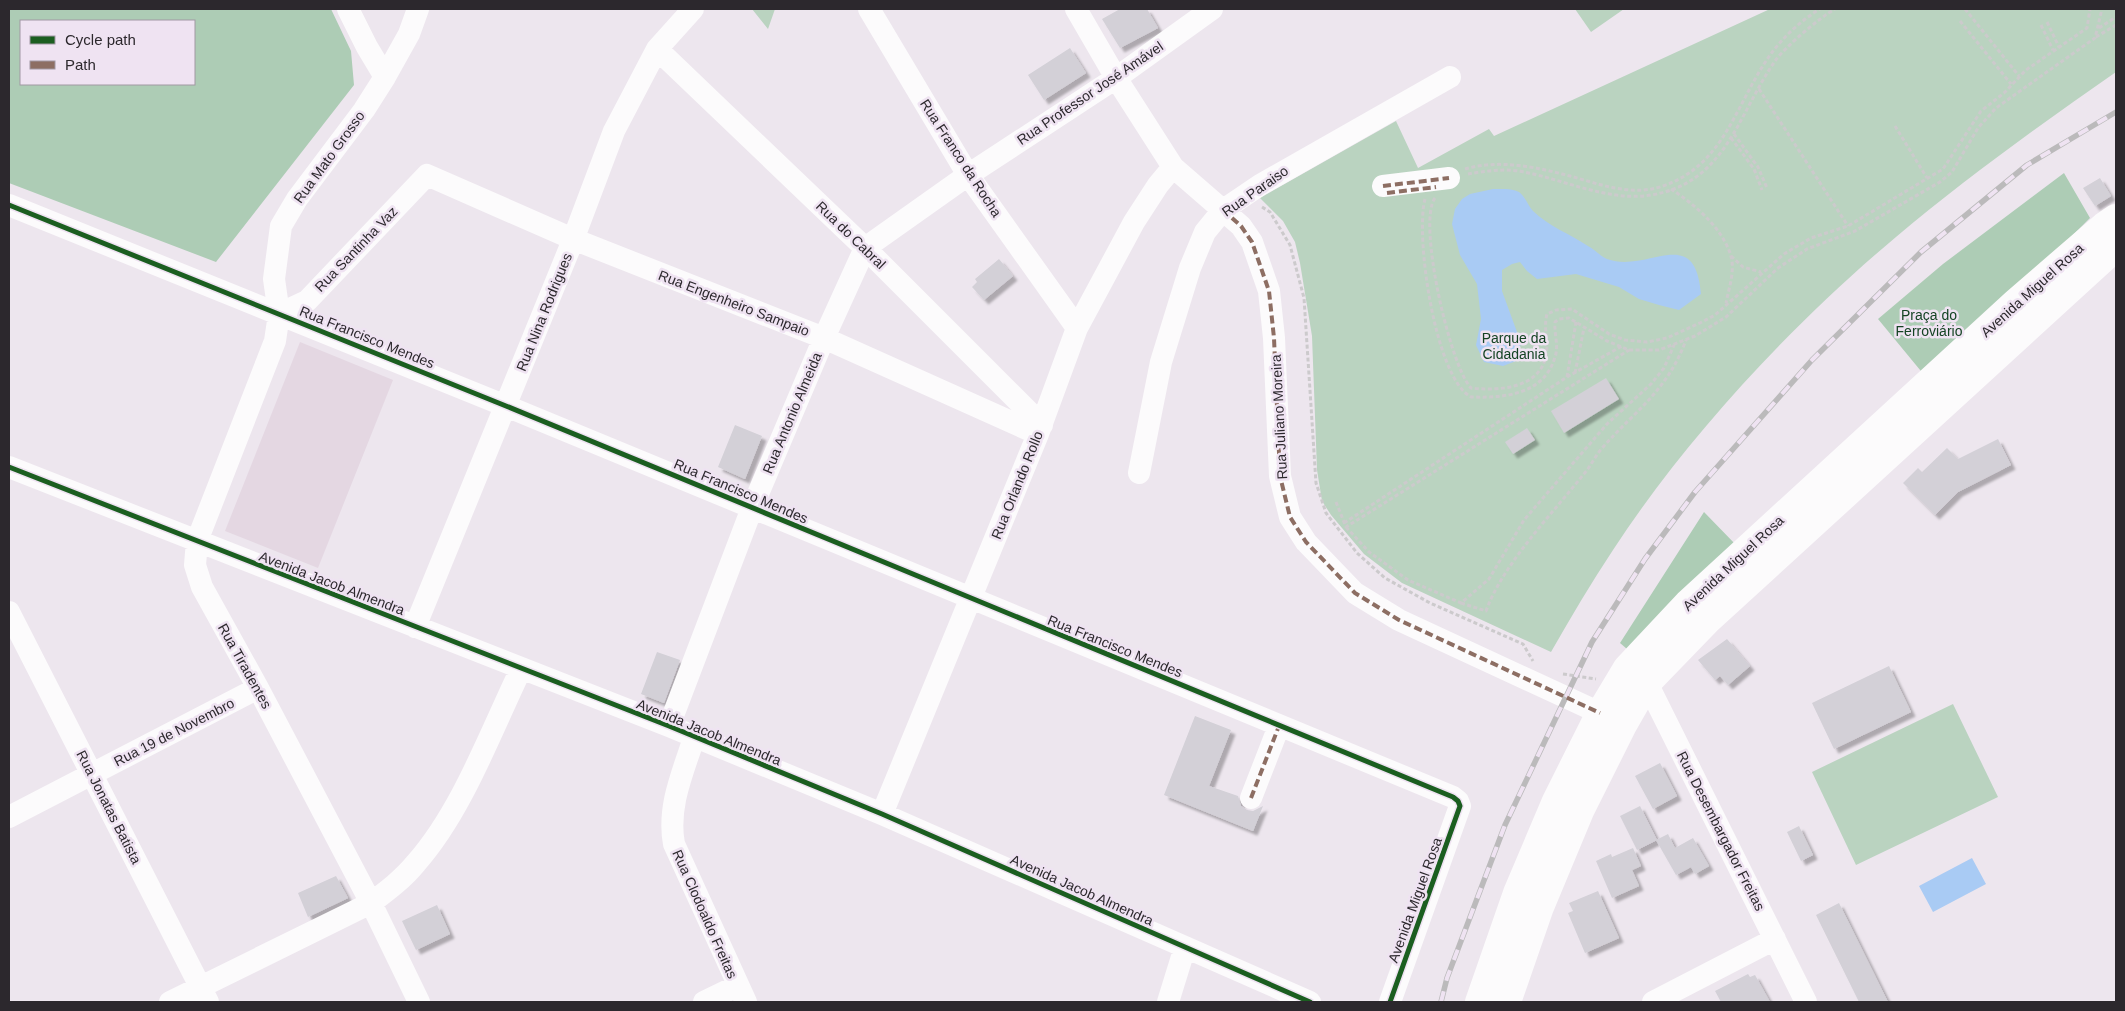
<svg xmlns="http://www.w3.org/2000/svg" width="2125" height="1011" font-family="Helvetica,sans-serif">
<defs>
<filter id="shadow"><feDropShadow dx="4.5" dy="4.5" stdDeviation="1" flood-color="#0004"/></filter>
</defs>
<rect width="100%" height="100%" fill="#ede6ee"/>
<!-- education -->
<path fill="#e4d7e2" d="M300,342L393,380L318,568L225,531Z"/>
<!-- green -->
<path fill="#bad3c0" d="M752,9H775L768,29Z
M1575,9H1624L1591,32Z
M1770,9H2116V72C2041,124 1966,178 1896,237C1793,323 1686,438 1613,550C1591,583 1571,617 1551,652L1402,583L1364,554L1331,515L1322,501L1317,470L1312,336L1300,263L1295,242L1283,221L1260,198L1396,121L1418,168L1489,129L1494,136Z
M1953,704L1998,797L1856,865L1812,772Z"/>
<!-- forest -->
<path fill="#adccb5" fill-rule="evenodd" d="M9,9H331L351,51L354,85L216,262L9,183ZM21,21H194V84H21Z
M2064,173L2090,218L2000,308L1925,376L1878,319L1943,264Z
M1704,512L1737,546L1627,649L1620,643Z"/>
<!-- water -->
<path fill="#a9cbf4" d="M1493,189C1500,189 1512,188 1519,192C1525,196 1528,206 1533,211C1548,226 1570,234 1588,246C1594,249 1600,256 1607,259C1648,274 1695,222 1701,294L1679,310L1659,305L1639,299L1619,287L1576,274L1537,279L1527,271L1520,262L1512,264L1502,270V291L1521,343L1516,361L1503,366L1484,362L1476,345L1481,319L1477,284L1460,255L1452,224L1455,209L1462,199L1470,194Z
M1972,858L1986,884L1933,912L1919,886Z"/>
<!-- building -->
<path fill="#d3d0d7" filter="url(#shadow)" d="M1120,9H1147L1158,28L1120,48L1102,19Z
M1070,48L1086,73L1044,100L1028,75Z
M2100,178L2111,196L2095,206L2083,188Z
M999,259L1013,276L984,300L972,287L977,282L975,279Z
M1606,378L1619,399L1564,433L1551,411Z
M735,425L762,436L745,479L718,467Z
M1527,428L1535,440L1513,454L1505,442Z
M1998,439L2011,465L1958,492L1935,515L1903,483L1918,468L1922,472L1947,448L1958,459Z
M1727,639L1750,666L1728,685L1720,676L1715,680L1698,660Z
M657,652L680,660L664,703L641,694Z
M1889,666L1911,712L1834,749L1812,703Z
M1195,716L1231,730L1209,786L1238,796L1241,806L1247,810L1253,811L1263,806L1253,831L1164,795Z
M1660,763L1677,796L1653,809L1635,776Z
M1640,806L1657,840L1637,850L1620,816Z
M1799,826L1813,855L1801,861L1787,832Z
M1668,834L1675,848L1693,838L1709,866L1695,874L1691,867L1676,875L1656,840Z
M1633,848L1641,866L1632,870L1639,886L1612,898L1596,861L1611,854L1612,857Z
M336,876L348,898L308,917L298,893Z
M1598,891L1619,938L1585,953L1568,913L1573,911L1569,903Z
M1839,903L1888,1002H1859L1816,915Z
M437,905L450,934L416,950L402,921Z
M1748,974L1750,977L1755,975L1770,1002H1721L1715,991Z"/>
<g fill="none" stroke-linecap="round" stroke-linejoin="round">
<!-- path -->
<path stroke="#cccacc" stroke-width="3" stroke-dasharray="4 2.5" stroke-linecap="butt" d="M1965,9L2019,76
M1960,21L2011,84
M2047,22L2059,47
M2041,25L2053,50
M2099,28L2116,17
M2096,37L2116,25
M1759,89L1848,226
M1895,126L1927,178
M1734,134L1758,167L1767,188
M1731,138L1754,169L1762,190
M1465,169C1499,159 1536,167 1570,176C1599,184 1632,197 1663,186C1724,165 1735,106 1768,58C1781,39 1800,21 1820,9
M1468,174C1485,171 1506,168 1524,172C1565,180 1609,202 1651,195C1726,183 1738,114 1775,61C1786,46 1818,19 1835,9
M1671,189C1695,205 1722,227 1731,256C1735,271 1729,288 1726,303
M1435,198C1417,222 1450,366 1471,388C1498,391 1539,389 1546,356C1549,341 1543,328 1547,314L1556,310L1572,309L1609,334L1625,340L1647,342L1667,338L1702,322L1715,315L1784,254L1811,238L1848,226L1943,169L1981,111L2004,93L2026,70L2087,28L2090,9
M1425,199C1415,236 1435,378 1471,397C1504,398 1544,395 1555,357C1559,346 1554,334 1555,322L1559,319L1569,318L1607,341L1629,350H1659L1695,336L1726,317L1778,268L1807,249L1855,231L1940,182L1952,172L1978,128L1996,108L2095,38L2102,9
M1262,207L1270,212L1290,245L1304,298L1316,483L1326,513L1357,553L1385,578L1430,603L1523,644L1533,661
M1731,256L1743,267L1761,272
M1575,373L1584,328
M1567,377L1576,322
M1336,502L1346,527L1629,350
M1344,523L1567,377L1622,346
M1346,527L1369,552L1408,580L1461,603L1489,579L1524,520L1607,424L1651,384L1664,368L1674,345
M1461,603L1486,611C1503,564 1552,514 1583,475C1591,466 1595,456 1603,447C1637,409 1667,391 1686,340
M1563,674L1596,679"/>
<!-- minor -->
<path stroke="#fcfbfc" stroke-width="22" d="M348,9L367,47L385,77
M418,9L409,34L385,77L364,110L297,199L281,226L274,279L279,314L275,341L197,541L195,565L202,587L258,688L371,903L419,1002
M869,9L968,175L1077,328
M1076,9L1116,78L1173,167L1241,226L1252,242L1269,291L1274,338L1280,476L1290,517L1306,542L1355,593L1399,620L1600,713
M657,49L865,248L1042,425
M1383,186L1449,178
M9,205L506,406L1453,797L1458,801L1460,806L1390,1002
M279,314L307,301L427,175L573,239L824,338L1038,434
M9,467L669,726L882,814L1310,1002
M1139,473L1161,362L1190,268L1205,232L1223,210L1260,185L1450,77
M9,612L208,1002
M415,627L571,245L614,131L657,49L693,9
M1635,674L1647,683L1806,1002
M669,726L752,508L824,338L865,248L968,175L1116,78L1212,9
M694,738C683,772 667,807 674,844L746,1002
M1251,798L1279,726
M882,814L1038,434L1077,328L1134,222L1158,185L1173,167
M9,817L258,688
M170,1002L371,903C387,891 403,879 416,863C462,811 491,731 521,669
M704,1002L737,986
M1168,1002L1185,947
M1653,1002L1775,939"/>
<!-- major -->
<path stroke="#fcfbfc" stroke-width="28" d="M1479,1002L1517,893L1556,801L1600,713L1627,668L1688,603L2016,302L2104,226L2116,218
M1507,1002L1540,907L1580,811L1623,725L1647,683L1707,621L2116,247"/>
<defs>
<path id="rail" d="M1441,1002L1447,978L1505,825L1592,642L1645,559L1695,492L1812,360L1921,252L2027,165L2116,112"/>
</defs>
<!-- rail casing -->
<use href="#rail" stroke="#bbbabb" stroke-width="5.5"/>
<!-- rail -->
<use href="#rail" stroke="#efe3f2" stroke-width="4" stroke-dasharray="11" stroke-linecap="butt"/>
<!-- quiet -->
<path stroke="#8d6e63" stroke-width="4" stroke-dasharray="8 4" stroke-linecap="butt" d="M1383,186L1449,178
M1387,193L1436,187
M1223,210L1241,226L1252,242L1269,291L1274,338L1280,476L1290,517L1306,542L1355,593L1399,620L1600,713
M1251,798L1279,726"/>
<defs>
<path id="cycleway" d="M9,205L506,406L1453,797L1458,801L1460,806L1390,1002
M9,467L669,726L882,814L1310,1002"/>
</defs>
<!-- cycleway casing -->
<use href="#cycleway" stroke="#efe3f2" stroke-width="8"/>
<!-- cycleway -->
<use href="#cycleway" stroke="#1b5e20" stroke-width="5"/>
</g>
<g text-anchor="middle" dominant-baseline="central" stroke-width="5" stroke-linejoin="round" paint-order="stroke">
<!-- street labels -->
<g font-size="14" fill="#2c282d" stroke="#efe3f2">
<text transform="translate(1090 93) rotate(-34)">Rua Professor José Amável</text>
<text transform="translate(329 157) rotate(-54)">Rua Mato Grosso</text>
<text transform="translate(961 158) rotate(57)">Rua Franco da Rocha</text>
<text transform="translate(1255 191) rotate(-35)">Rua Paraiso</text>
<text transform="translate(851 235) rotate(44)">Rua do Cabral</text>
<text transform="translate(356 249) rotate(-46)">Rua Santinha Vaz</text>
<text transform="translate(2032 290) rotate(-42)">Avenida Miguel Rosa</text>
<text transform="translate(734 303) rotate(21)">Rua Engenheiro Sampaio</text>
<text transform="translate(544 312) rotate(-68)">Rua Nina Rodrigues</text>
<text transform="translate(367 337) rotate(22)">Rua Francisco Mendes</text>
<text transform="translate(792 413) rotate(-67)">Rua Antonio Almeida</text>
<text transform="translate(1279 417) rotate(-93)">Rua Juliano Moreira</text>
<text transform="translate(1017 485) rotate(-68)">Rua Orlando Rollo</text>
<text transform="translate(741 491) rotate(23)">Rua Francisco Mendes</text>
<text transform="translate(1733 563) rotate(-43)">Avenida Miguel Rosa</text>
<text transform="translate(332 583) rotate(21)">Avenida Jacob Almendra</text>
<text transform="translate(1115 646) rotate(22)">Rua Francisco Mendes</text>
<text transform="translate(245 666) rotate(61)">Rua Tiradentes</text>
<text transform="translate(174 732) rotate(-27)">Rua 19 de Novembro</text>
<text transform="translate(709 732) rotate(22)">Avenida Jacob Almendra</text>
<text transform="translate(109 807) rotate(63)">Rua Jonatas Batista</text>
<text transform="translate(1721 831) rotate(63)">Rua Desembargador Freitas</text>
<text transform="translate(1082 890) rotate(24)">Avenida Jacob Almendra</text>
<text transform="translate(1415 900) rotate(-70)">Avenida Miguel Rosa</text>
<text transform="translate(705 914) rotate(66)">Rua Clodoaldo Freitas</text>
</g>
<!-- park labels -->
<g font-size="14" fill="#144323" stroke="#efe3f2">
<text x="1929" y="315">Praça do<tspan x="1929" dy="16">Ferroviário</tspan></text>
<text x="1514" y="338">Parque da<tspan x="1514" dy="16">Cidadania</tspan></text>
</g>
</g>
<!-- border -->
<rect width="2125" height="1011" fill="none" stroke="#2c282d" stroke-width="20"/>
<!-- legend -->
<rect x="20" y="20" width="175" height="65" fill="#efe3f2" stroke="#a198a3"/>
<rect x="30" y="36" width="25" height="8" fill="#1b5e20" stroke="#a198a3"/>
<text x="65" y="45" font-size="15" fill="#2c282d">Cycle path</text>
<rect x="30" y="61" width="25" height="8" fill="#8d6e63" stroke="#a198a3"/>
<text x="65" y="70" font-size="15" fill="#2c282d">Path</text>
</svg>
